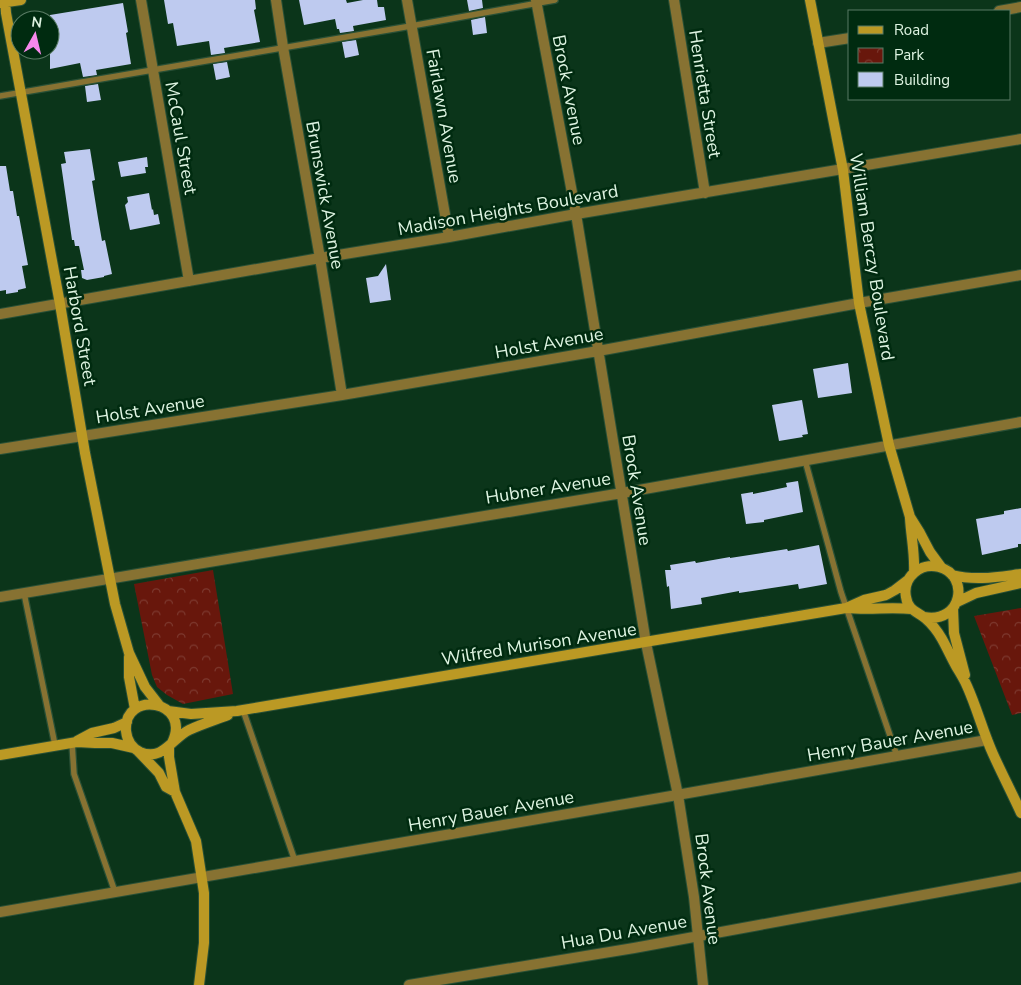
<svg xmlns="http://www.w3.org/2000/svg" width="1021" height="985" font-family="'Nunito Sans',sans-serif">
<defs>
<pattern id="park-crowns" width="20" height="18" patternUnits="userSpaceOnUse" patternTransform="scale(1.25)"><rect width="20" height="18" fill="#68170c"/><path d="M2 6a3 3 0 1 1 6 0M12 15a3 3 0 1 1 6 0" fill="none" stroke="#7d392f"/></pattern>
</defs>
<rect width="100%" height="100%" fill="#0b351a"/>
<!-- park -->
<path fill="url(#park-crowns)" d="M213,570L233,694L183,704L167,695L157,687L152,675L134,584Z
M1021,608V713L1012,715L974,616Z"/>
<!-- building -->
<path fill="#becaef" d="M164,0H255L256,9L254,10L260,42L224,48L225,53L211,55L209,41L177,46L173,23L168,24Z
M299,0H346L347,3L363,0H377L378,7H384L386,20L353,26L354,31L340,33L339,29H337L335,19L304,25Z
M467,0H482L483,8L469,11Z
M123,3L128,32L126,33L131,64L96,70L97,75L83,77L80,63L50,69V15Z
M485,17L487,33L473,35L471,20Z
M356,40L359,55L345,58L342,42Z
M227,62L230,77L216,80L213,64Z
M98,84L101,100L87,102L85,86Z
M90,149L95,180L92,181L98,218L102,241L105,240L112,274L104,276V277L87,280L82,278L81,270H84L79,246H75L74,240H72L61,164L66,163L64,152Z
M147,157L148,167H145L146,173L121,177L118,162Z
M0,166H6L10,191H13L17,216H19L28,265L22,266L26,288L18,290V292L6,294V290L0,291Z
M149,193L152,210L153,209L154,215L158,214L160,224L130,230L125,205L128,202L127,197Z
M386,264L391,300L370,303L366,278L378,276Z
M848,363L852,393L818,398L813,369Z
M802,400L808,434L802,435L803,437L779,441L772,405Z
M798,481L803,512L764,520V522L746,524L741,494L753,492V494L787,487L786,483Z
M1021,508V544H1018V547L982,555L976,519L1004,514V511Z
M819,545L827,584L799,589L798,584L739,593V591L701,598L702,604L671,609L669,586L667,587L665,570H671L670,565L695,561L696,563L730,557V558L787,549L788,551Z"/>
<g fill="none" stroke-linecap="round" stroke-linejoin="round">
<defs>
<path id="lane" d="M0,96L411,26L555,0
M805,460L841,592L897,756
M24,593L55,745
M243,710L295,861
M72,742L74,774L115,892"/>
<path id="street" d="M141,0L189,281
M276,0L283,47L320,258L342,395
M407,0L449,237
M536,0L576,214L646,643L678,795L694,897L703,985
M674,0L705,193
M999,11L1021,7
M818,43L850,38
M0,314L320,258L449,237L576,214L1021,139
M0,449L342,395L598,351L859,303L1021,275
M0,597L622,493L1021,422
M0,912L660,798L987,740
M409,985L634,948L1021,877"/>
<path id="secondary" d="M5,0L6,13L60,304L85,453L115,604L129,653L145,687L159,705
M810,0L843,170L859,303L889,445L910,517L920,533L930,552L941,567
M0,3L21,0
M910,518C911,536 915,554 914,572
M952,575C976,581 997,577 1021,574
M957,602L976,593L1021,583
M847,608C869,610 890,607 912,609
M953,609L954,633L965,675
M924,617C963,624 970,575 939,567C921,562 902,577 906,597C908,610 916,611 925,618C932,624 938,632 942,639C947,648 951,657 956,666C960,673 964,679 967,686C977,708 983,732 993,754C1002,774 1012,793 1021,813
M129,657V677L135,709
M168,711L191,714L237,711L846,608L864,600L886,595L895,590L908,580
M77,741L92,733L114,728L127,722
M172,743C193,700 123,689 126,731C127,740 132,748 140,752C163,762 172,738 189,730C202,724 215,720 228,715
M169,747V757L175,792L196,841L204,893V943L199,985
M138,751L159,773L166,787L175,792
M0,755L77,742L95,743H112L134,748"/>
</defs>
<!-- lane casing -->
<use href="#lane" stroke="#295036" stroke-width="8"/>
<!-- street casing -->
<use href="#street" stroke="#295036" stroke-width="12"/>
<!-- secondary casing -->
<use href="#secondary" stroke="#295036" stroke-width="12"/>
<!-- lane -->
<use href="#lane" stroke="#877232" stroke-width="5.5"/>
<!-- street -->
<use href="#street" stroke="#877232" stroke-width="10"/>
<!-- secondary -->
<use href="#secondary" stroke="#bb9924" stroke-width="10"/>
</g>
<g text-anchor="middle" dominant-baseline="central" stroke-width="5" stroke-linejoin="round" paint-order="stroke">
<!-- street labels -->
<g font-size="18" fill="#def4e2" stroke="#002b10">
<text transform="translate(569 90) rotate(79)">Brock Avenue</text>
<text transform="translate(705 94) rotate(81)">Henrietta Street</text>
<text transform="translate(444 116) rotate(80)">Fairlawn Avenue</text>
<text transform="translate(181 138) rotate(80)">McCaul Street</text>
<text transform="translate(325 195) rotate(80)">Brunswick Avenue</text>
<text transform="translate(508 210) rotate(-10)">Madison Heights Boulevard</text>
<text transform="translate(872 257) rotate(81)">William Berczy Boulevard</text>
<text transform="translate(80 326) rotate(80)">Harbord Street</text>
<text transform="translate(549 343) rotate(-10)">Holst Avenue</text>
<text transform="translate(150 409) rotate(-9)">Holst Avenue</text>
<text transform="translate(548 488) rotate(-9)">Hubner Avenue</text>
<text transform="translate(637 490) rotate(81)">Brock Avenue</text>
<text transform="translate(539 644) rotate(-9)">Wilfred Murison Avenue</text>
<text transform="translate(890 741) rotate(-10)">Henry Bauer Avenue</text>
<text transform="translate(491 811) rotate(-10)">Henry Bauer Avenue</text>
<text transform="translate(708 889) rotate(83)">Brock Avenue</text>
<text transform="translate(624 932) rotate(-10)">Hua Du Avenue</text>
</g>
</g>
<!-- legend -->
<rect x="848" y="10" width="162" height="90" fill="#002b10" stroke="#597b64"/>
<rect x="858" y="26" width="25" height="8" fill="#bb9924" stroke="#597b64"/>
<text x="894" y="35" font-size="15" fill="#def4e2">Road</text>
<rect x="858" y="48" width="25" height="15" fill="url(#park-crowns)" stroke="#597b64"/>
<text x="894" y="60" font-size="15" fill="#def4e2">Park</text>
<rect x="858" y="72" width="25" height="15" fill="#becaef" stroke="#597b64"/>
<text x="894" y="85" font-size="15" fill="#def4e2">Building</text>
<!-- north arrow -->
<g transform="translate(35 35) rotate(8)"><circle r="24" fill="#002b10" stroke="#597b64"/>
<path d="M0-4L9 19L0 12L-9 19Z" fill="#f788ec"/>
<text y="-8" font-size="14" font-weight="bold" text-anchor="middle" fill="#def4e2">N</text>
</g>
</svg>
